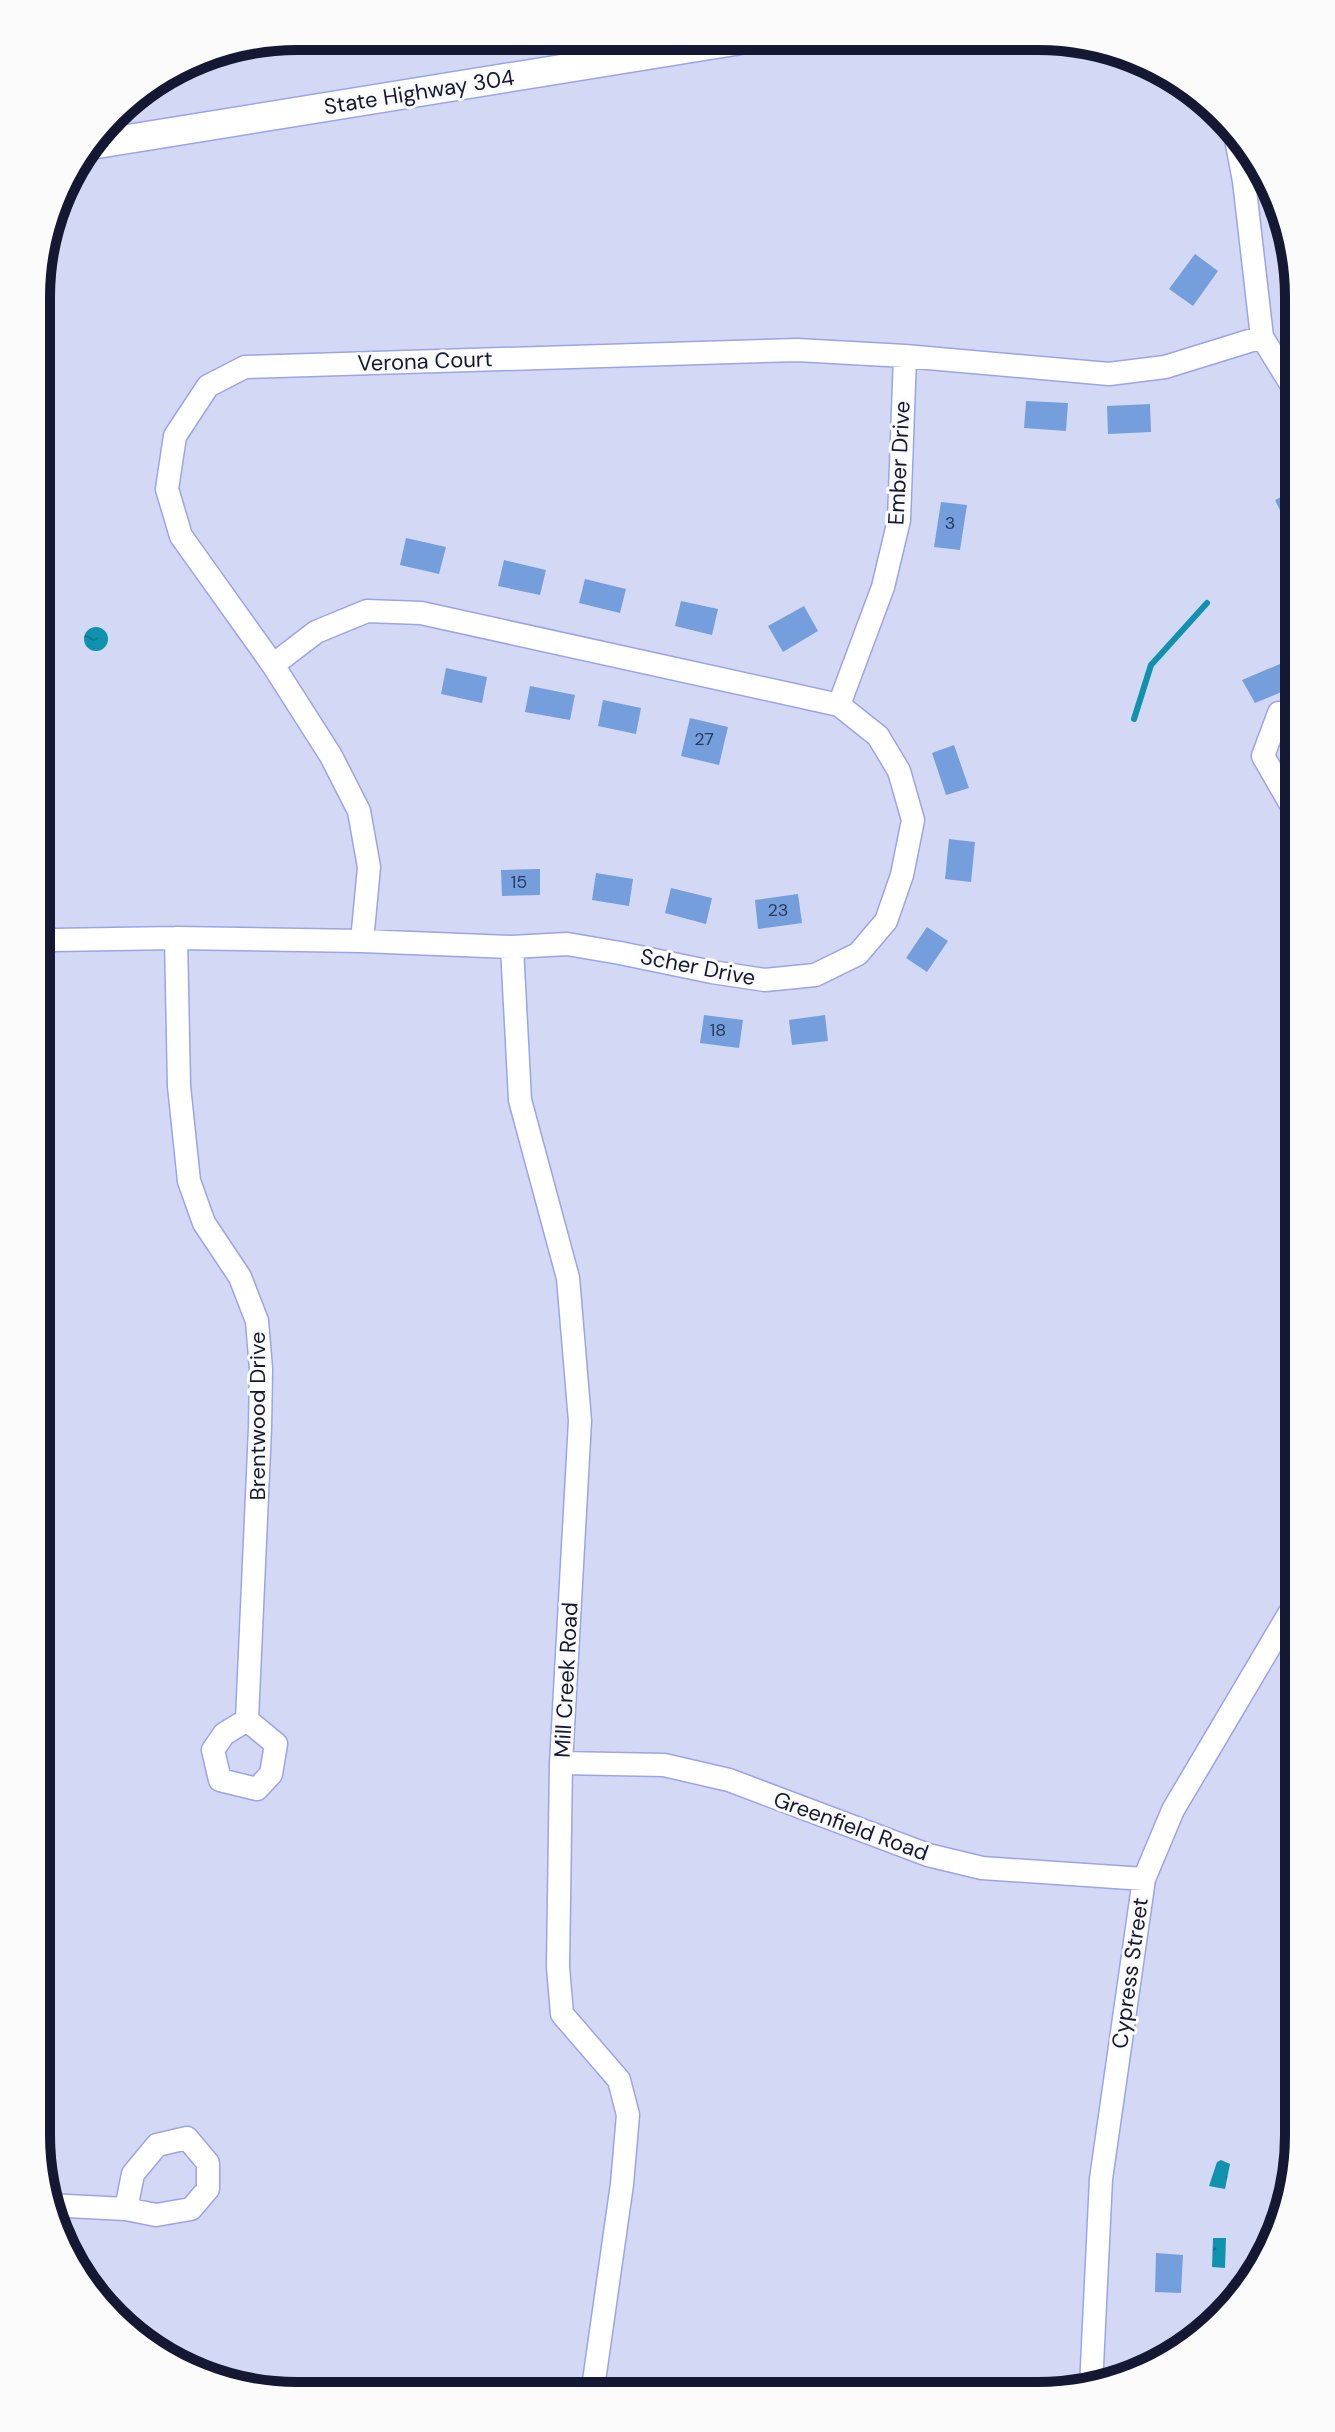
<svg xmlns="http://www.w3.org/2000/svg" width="1335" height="2432" font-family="'DM Sans',sans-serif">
<defs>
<pattern id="water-ripples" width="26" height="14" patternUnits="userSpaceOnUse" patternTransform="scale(2)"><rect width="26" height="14" fill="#0f92ad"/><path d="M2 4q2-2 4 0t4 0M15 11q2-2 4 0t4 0" fill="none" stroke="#0d768d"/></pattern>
</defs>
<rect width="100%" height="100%" fill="#d3d8f5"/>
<!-- water -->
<path fill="url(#water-ripples)" d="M84 639a12 12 0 1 1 24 0a12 12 0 1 1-24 0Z
M1221,2160L1230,2164L1225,2189L1209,2186L1217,2162Z
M1213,2238H1226L1225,2268L1212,2267Z"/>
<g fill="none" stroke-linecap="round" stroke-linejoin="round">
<!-- stream -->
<path stroke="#0f92ad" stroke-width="6" d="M1134,719L1151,665L1207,603"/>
</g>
<!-- building -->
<path fill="#749fdc" d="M1195,254L1218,271L1193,306L1169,289Z
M1026,401L1068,403L1066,431L1024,428Z
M1150,404L1151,432L1108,434L1107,406Z
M1299,488V550L1275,500Z
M941,502L967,505L960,550L934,547Z
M406,538L446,547L439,574L400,565Z
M504,560L546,570L540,595L498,586Z
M585,579L626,589L620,613L579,603Z
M681,601L718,609L712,635L675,626Z
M804,606L818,631L783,652L768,626Z
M1280,664L1294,687L1255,703L1242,680Z
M446,668L487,677L482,703L441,694Z
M530,686L575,695L570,720L525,712Z
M603,700L641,708L636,734L598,726Z
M690,718L728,727L719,765L681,756Z
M954,745L969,788L946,795L932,753Z
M949,839L975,842L971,882L945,879Z
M540,869V895L502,896L501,870Z
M596,873L633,879L629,906L592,900Z
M671,888L712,898L706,924L665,913Z
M798,894L802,923L758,929L755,900Z
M927,927L948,941L927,972L906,958Z
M704,1015L743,1020L739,1048L700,1043Z
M825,1015L828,1041L792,1045L789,1020Z
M1156,2253L1183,2255L1181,2293L1155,2292Z"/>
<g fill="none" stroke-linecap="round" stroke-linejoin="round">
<defs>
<path id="minor" d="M1236,139L1244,181L1262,337L1299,397
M839,705L883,587L899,520L905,356
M1299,806L1290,803L1263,756L1279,713H1299
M176,938L179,1086L189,1181L204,1223L240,1277L257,1321L261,1369L260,1428L247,1720L224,1734L213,1750L220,1780L257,1789L271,1774L276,1744L247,1720
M362,941L369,867L359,811L331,756L273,665L181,536L167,489L175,436L208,386L245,367L797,350L905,356L1109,374L1165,367L1262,337
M37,944L54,940L176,938L362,941L512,947L567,944L620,953L712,972L765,980L815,975L858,954L886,921L902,875L913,820L899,771L878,736L839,705L421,613L367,611L316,632L273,665
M512,947L520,1100L568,1278L580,1421L561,1763L558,1967L562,2014L619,2080L628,2115L622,2184L592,2395
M561,1763L664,1765L729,1780L928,1855L982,1868L1144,1879
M48,2205L126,2209L156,2215L191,2209L208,2189V2163L187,2138L157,2145L133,2174L126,2209
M1091,2387L1101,2179L1144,1879L1173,1810L1299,1597"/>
<path id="major" d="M91,145L747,39"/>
</defs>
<!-- minor casing -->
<use href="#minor" stroke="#9aa4ea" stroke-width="25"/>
<!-- major casing -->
<use href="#major" stroke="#9aa4ea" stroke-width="31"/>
<!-- minor -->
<use href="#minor" stroke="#fff" stroke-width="22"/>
<!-- major -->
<use href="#major" stroke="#fff" stroke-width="28"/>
</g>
<g text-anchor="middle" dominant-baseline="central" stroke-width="6" stroke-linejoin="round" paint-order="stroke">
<!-- number labels -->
<g font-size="18" fill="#2d3a5c">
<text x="950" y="523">3</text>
<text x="704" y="739">27</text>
<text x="519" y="882">15</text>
<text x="778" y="910">23</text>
<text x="718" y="1030">18</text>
</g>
<!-- street labels -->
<g font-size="22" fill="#151832" stroke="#fbfbfb">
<text transform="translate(419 92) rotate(-9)">State Highway 304</text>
<text transform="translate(425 361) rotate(-2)">Verona Court</text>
<text transform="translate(899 463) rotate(-87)">Ember Drive</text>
<text transform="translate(698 967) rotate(11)">Scher Drive</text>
<text transform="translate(257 1416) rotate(-90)">Brentwood Drive</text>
<text transform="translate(566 1680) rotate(-87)">Mill Creek Road</text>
<text transform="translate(851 1826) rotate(20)">Greenfield Road</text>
<text transform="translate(1130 1973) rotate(-82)">Cypress Street</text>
</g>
</g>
<!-- crop -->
<path d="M0 0H1335V2432H0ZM297 50H1038A247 247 0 0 1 1285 297V2135A247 247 0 0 1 1038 2382H297A247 247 0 0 1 50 2135V297A247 247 0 0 1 297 50Z" fill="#fbfbfb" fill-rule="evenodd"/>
<path fill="none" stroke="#151832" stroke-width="10" d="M297 50H1038A247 247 0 0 1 1285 297V2135A247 247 0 0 1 1038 2382H297A247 247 0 0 1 50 2135V297A247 247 0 0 1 297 50Z"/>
</svg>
